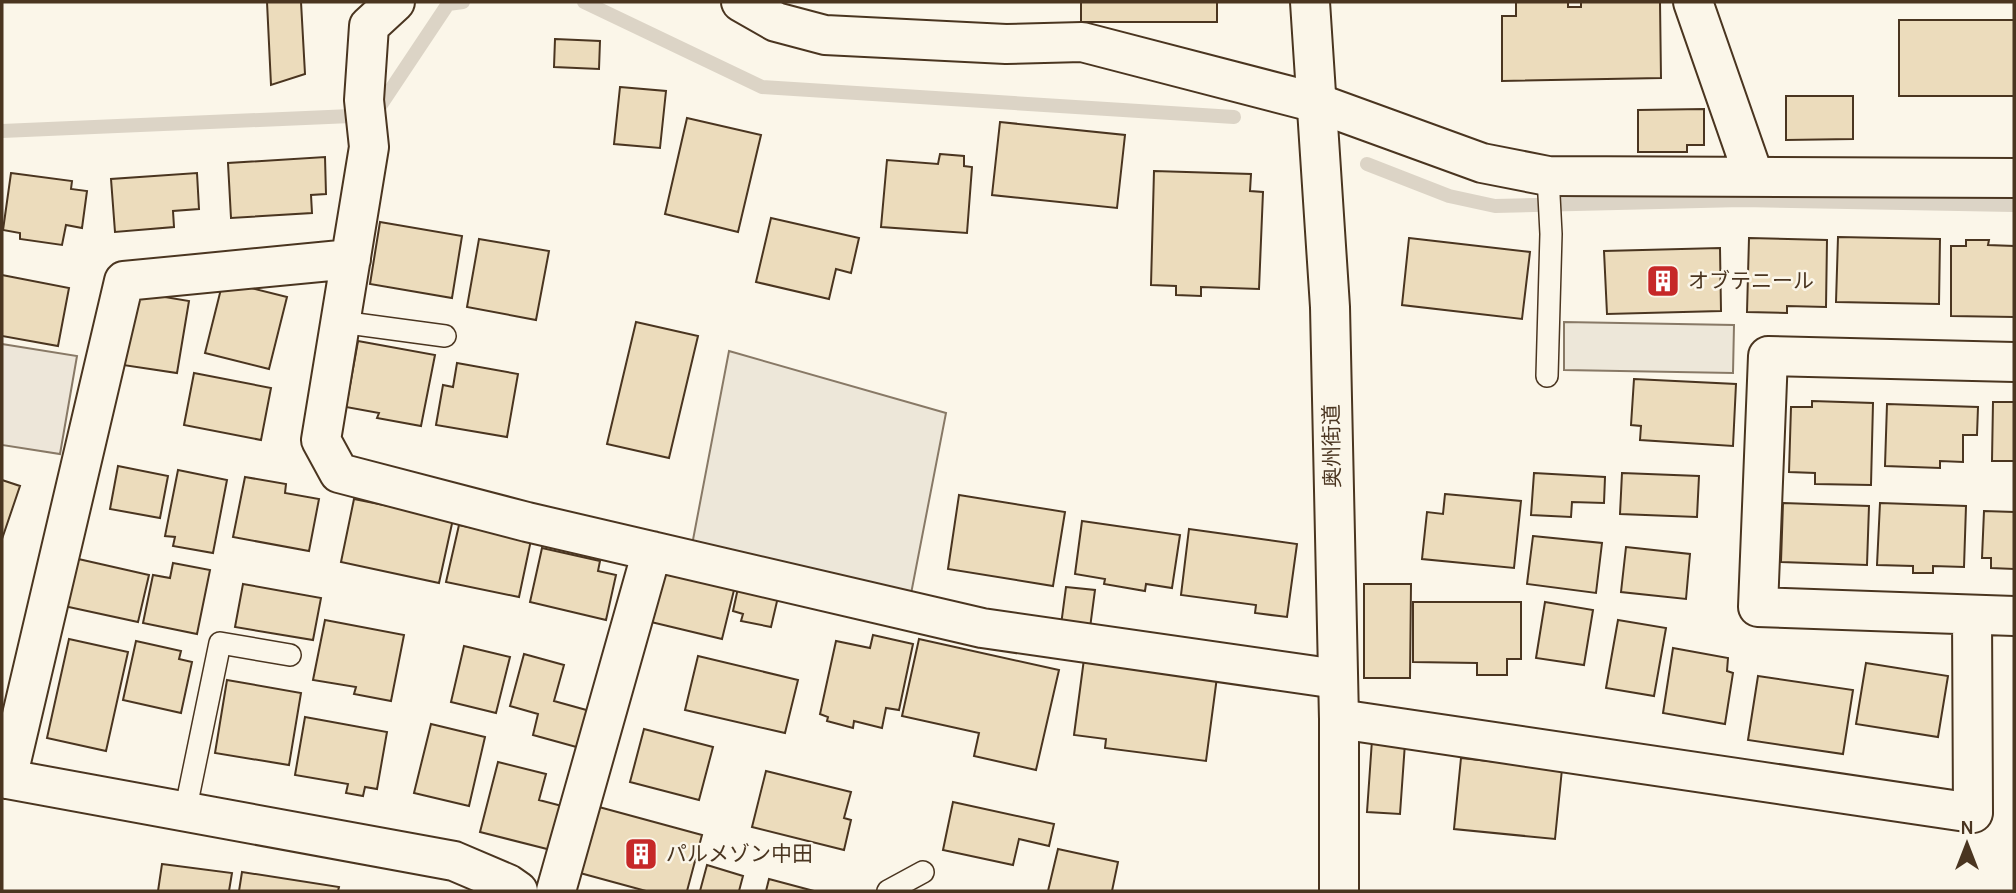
<svg xmlns="http://www.w3.org/2000/svg" width="2016" height="893" font-family="Karla,'Noto Sans JP',sans-serif">
<rect width="100%" height="100%" fill="#fbf6e9"/>
<!-- green -->
<path fill="#ede6d9" stroke="#887966" stroke-width="2" d="M2,344L77,356L60,454L2,445Z"/>
<!-- parking -->
<path fill="#ede7d9" stroke="#887966" stroke-width="2" d="M1564,322L1734,325L1733,373L1564,370Z
M729,351L946,413L910,599L692,545Z"/>
<g fill="none" stroke-linecap="round" stroke-linejoin="round">
<!-- stream -->
<path stroke="#dcd4c6" stroke-width="14" d="M584,2L762,87L1234,117
M2,131L374,115L448,4L463,2
M1367,164L1449,196L1495,206L1742,200L2014,205"/>
</g>
<!-- building -->
<path fill="#ecdcbc" stroke="#4a3520" stroke-width="2" d="M267,2H301L305,74L271,85Z
M1081,2H1217V22H1081Z
M1516,2H1568V7H1581V2H1660L1661,78L1502,81V16H1516Z
M1899,20H2014V96H1899Z
M555,39L600,41L599,69L554,67Z
M620,87L666,91L660,148L614,144Z
M1786,96H1853V139L1786,140Z
M1704,109V145H1687V152H1638V110Z
M687,118L761,135L738,232L665,214Z
M1000,122L1125,135L1117,208L992,195Z
M940,154L964,156V166L972,167L967,233L881,227L887,160L938,164Z
M325,157L326,194L311,195L312,213L231,218L228,163Z
M1154,171L1251,174L1250,191L1263,192L1259,289L1201,287V296L1176,295V286L1151,285Z
M11,173L72,181L71,189L87,191L82,228L66,225L62,245L20,239V233L3,230Z
M197,173L199,209L173,211L174,227L115,232L111,179Z
M771,218L859,238L851,273L836,269L829,299L756,282Z
M380,222L462,236L452,298L370,284Z
M1838,237L1940,239L1939,304L1836,302Z
M1409,238L1530,252L1522,319L1402,305Z
M1749,238L1827,240L1826,307L1787,306V313L1747,312Z
M479,239L549,251L536,320L467,307Z
M1966,240H1989L1988,245L2014,246V317L1951,316V246H1966Z
M1720,248L1721,311L1607,314L1604,251Z
M2,275L69,288L58,346L2,336Z
M223,281L287,297L269,369L205,353Z
M135,292L189,301L177,373L123,365Z
M636,322L698,336L669,458L607,444Z
M358,341L435,355L421,426L377,418L379,413L346,407Z
M457,363L518,374L507,437L436,425L443,385L453,387Z
M194,373L271,388L261,440L184,425Z
M1634,379L1736,384L1733,446L1640,440L1641,426L1631,425Z
M1812,401L1873,403L1871,485L1815,484V473L1789,472L1791,407H1812Z
M1993,402H2014V461H1992Z
M1887,404L1978,407L1977,435H1963V462L1940,461V468L1885,466Z
M118,466L168,476L160,518L110,509Z
M178,470L227,480L213,553L173,546L175,537L165,536Z
M1534,473L1605,477L1604,503L1572,502L1571,517L1531,515Z
M1622,473L1699,476L1697,517L1620,514Z
M245,477L286,484L285,493L319,499L309,551L233,537Z
M2,480L20,486L2,539Z
M1445,494L1521,501L1514,568L1422,559L1427,512L1443,514Z
M959,495L1065,512L1053,586L948,569Z
M354,499L453,519L439,583L341,562Z
M1783,503L1869,506L1867,565L1781,562Z
M1880,503L1966,506L1964,567L1933,566V573H1913V566L1877,565Z
M1984,511L2014,512V569L1991,568V558H1982Z
M1082,521L1180,535L1172,588L1146,584L1145,591L1104,584L1105,579L1075,574Z
M459,525L531,540L519,597L446,582Z
M1189,529L1297,544L1287,617L1255,613L1256,605L1181,595Z
M1533,536L1602,543L1596,593L1527,584Z
M1626,547L1690,554L1686,599L1621,592Z
M542,548L600,561L598,571L616,575L606,620L530,602Z
M74,558L149,575L138,622L64,606Z
M173,563L210,570L197,634L143,623L153,575L170,578Z
M664,569L735,586L722,639L651,622Z
M243,584L321,598L313,640L235,627Z
M1364,584H1411L1410,678H1364Z
M1066,587L1095,590L1090,628L1061,625Z
M738,588L778,597L771,627L741,621L743,614L733,611Z
M1413,602H1521V659H1507V675H1477V663L1413,662Z
M1545,602L1593,610L1584,665L1536,658Z
M325,620L404,635L391,701L354,694L356,687L313,680Z
M1618,620L1666,628L1654,696L1606,688Z
M873,635L913,644L899,710L886,708L882,728L854,721L853,728L827,721L828,717L820,714L836,641L870,648Z
M69,639L128,652L106,751L47,738Z
M919,639L1059,670L1036,770L974,756L979,733L902,716Z
M136,641L181,651L179,659L192,662L181,713L123,700Z
M464,646L510,657L496,713L451,702Z
M1673,648L1728,658L1727,671L1733,673L1725,724L1663,713Z
M524,654L564,665L554,701L590,711L580,748L533,735L538,714L510,706Z
M698,656L798,680L785,733L685,710Z
M1084,659L1217,677L1206,761L1105,748L1106,739L1074,735Z
M1866,663L1948,676L1938,737L1856,724Z
M1758,676L1853,690L1843,754L1748,740Z
M227,680L301,693L289,765L215,753Z
M305,717L387,732L377,789L365,787L363,796L346,793L348,784L295,775Z
M431,724L485,737L469,806L414,793Z
M644,729L713,747L699,800L630,782Z
M1372,740L1405,743L1400,814L1367,812Z
M1461,758L1562,769L1555,839L1454,829Z
M498,762L546,774L539,800L562,806L551,850L480,832Z
M766,771L851,792L844,818L851,820L844,850L752,827Z
M953,802L1054,824L1049,846L1019,839L1013,865L943,850Z
M599,807L702,835L687,891H646L580,873Z
M1058,849L1118,862L1112,891H1048Z
M162,864L232,873L229,891H158Z
M707,865L743,876L739,891H700Z
M242,872L339,887L338,891H239Z
M769,879L814,891H766Z"/>
<g fill="none" stroke-linecap="round" stroke-linejoin="round">
<defs>
<path id="lane" d="M341,322L445,336
M1547,376L1551,234L1548,176
M185,812L220,643L290,655
M888,891L923,872"/>
<path id="street" d="M395,2L369,26L364,100L369,147L321,440L339,473L527,522L982,628L1337,679
M741,2L776,22L825,35L1006,44L1082,42L1317,103L1482,163L1548,176L2014,178
M1693,2L1754,177
M2014,362L1768,356L1758,607L2014,616
M1339,719L1973,813L1972,615
M2,778L454,861L508,884L518,891
M7,779L124,281L351,259
M556,891L652,551"/>
<path id="secondary" d="M1310,2L1330,307L1339,719V891"/>
</defs>
<!-- lane casing -->
<use href="#lane" stroke="#4a3520" stroke-width="24"/>
<!-- street casing -->
<use href="#street" stroke="#4a3520" stroke-width="42"/>
<!-- secondary casing -->
<use href="#secondary" stroke="#4a3520" stroke-width="42"/>
<!-- lane -->
<use href="#lane" stroke="#fbf6e9" stroke-width="21"/>
<!-- street -->
<use href="#street" stroke="#fbf6e9" stroke-width="38"/>
<!-- secondary -->
<use href="#secondary" stroke="#fbf6e9" stroke-width="38"/>
</g>
<!-- icons -->
<defs>
<symbol id="building-square" viewBox="-11 -11 22 22"><rect x="-9" y="-9" width="18" height="18" rx="4" fill="#c62828" stroke="#fbf6e9"/><path d="M-4-6H4V6H1V3H-1V6H-4ZM-2.5-4.3h1.7v1.8h-1.7ZM.8-4.3h1.7v1.8H.8ZM-2.5-1h1.7V.8h-1.7ZM.8-1h1.7V.8H.8Z" fill="#fff"/></symbol>
</defs>
<g fill-rule="evenodd">
<use href="#building-square" x="1644" y="262" width="38" height="38"/>
<use href="#building-square" x="622" y="835" width="38" height="38"/>
</g>
<g text-anchor="middle" dominant-baseline="central" stroke-width="5" stroke-linejoin="round" paint-order="stroke">
<!-- poi labels -->
<g font-size="21" fill="#4a3520" stroke="#fbf6e9" text-anchor="start">
<text x="1688" y="281">オブテニール</text>
<text x="666" y="854">パルメゾン中田</text>
</g>
<!-- street labels -->
<g font-size="21" fill="#4a3520" stroke="#fbf6e9">
<text transform="translate(1332 446) rotate(-91)">奥州街道</text>
</g>
</g>
<!-- border -->
<rect width="2016" height="893" fill="none" stroke="#4a3520" stroke-width="7"/>
<!-- north arrow -->
<g transform="translate(1967 844)" stroke="#fbf6e9" stroke-width="5" paint-order="stroke">
<path d="M0-5L12 26L0 18L-12 26Z" fill="#4a3520"/>
<text y="-10" font-size="19" font-weight="bold" text-anchor="middle" fill="#4a3520">N</text>
</g>
</svg>
